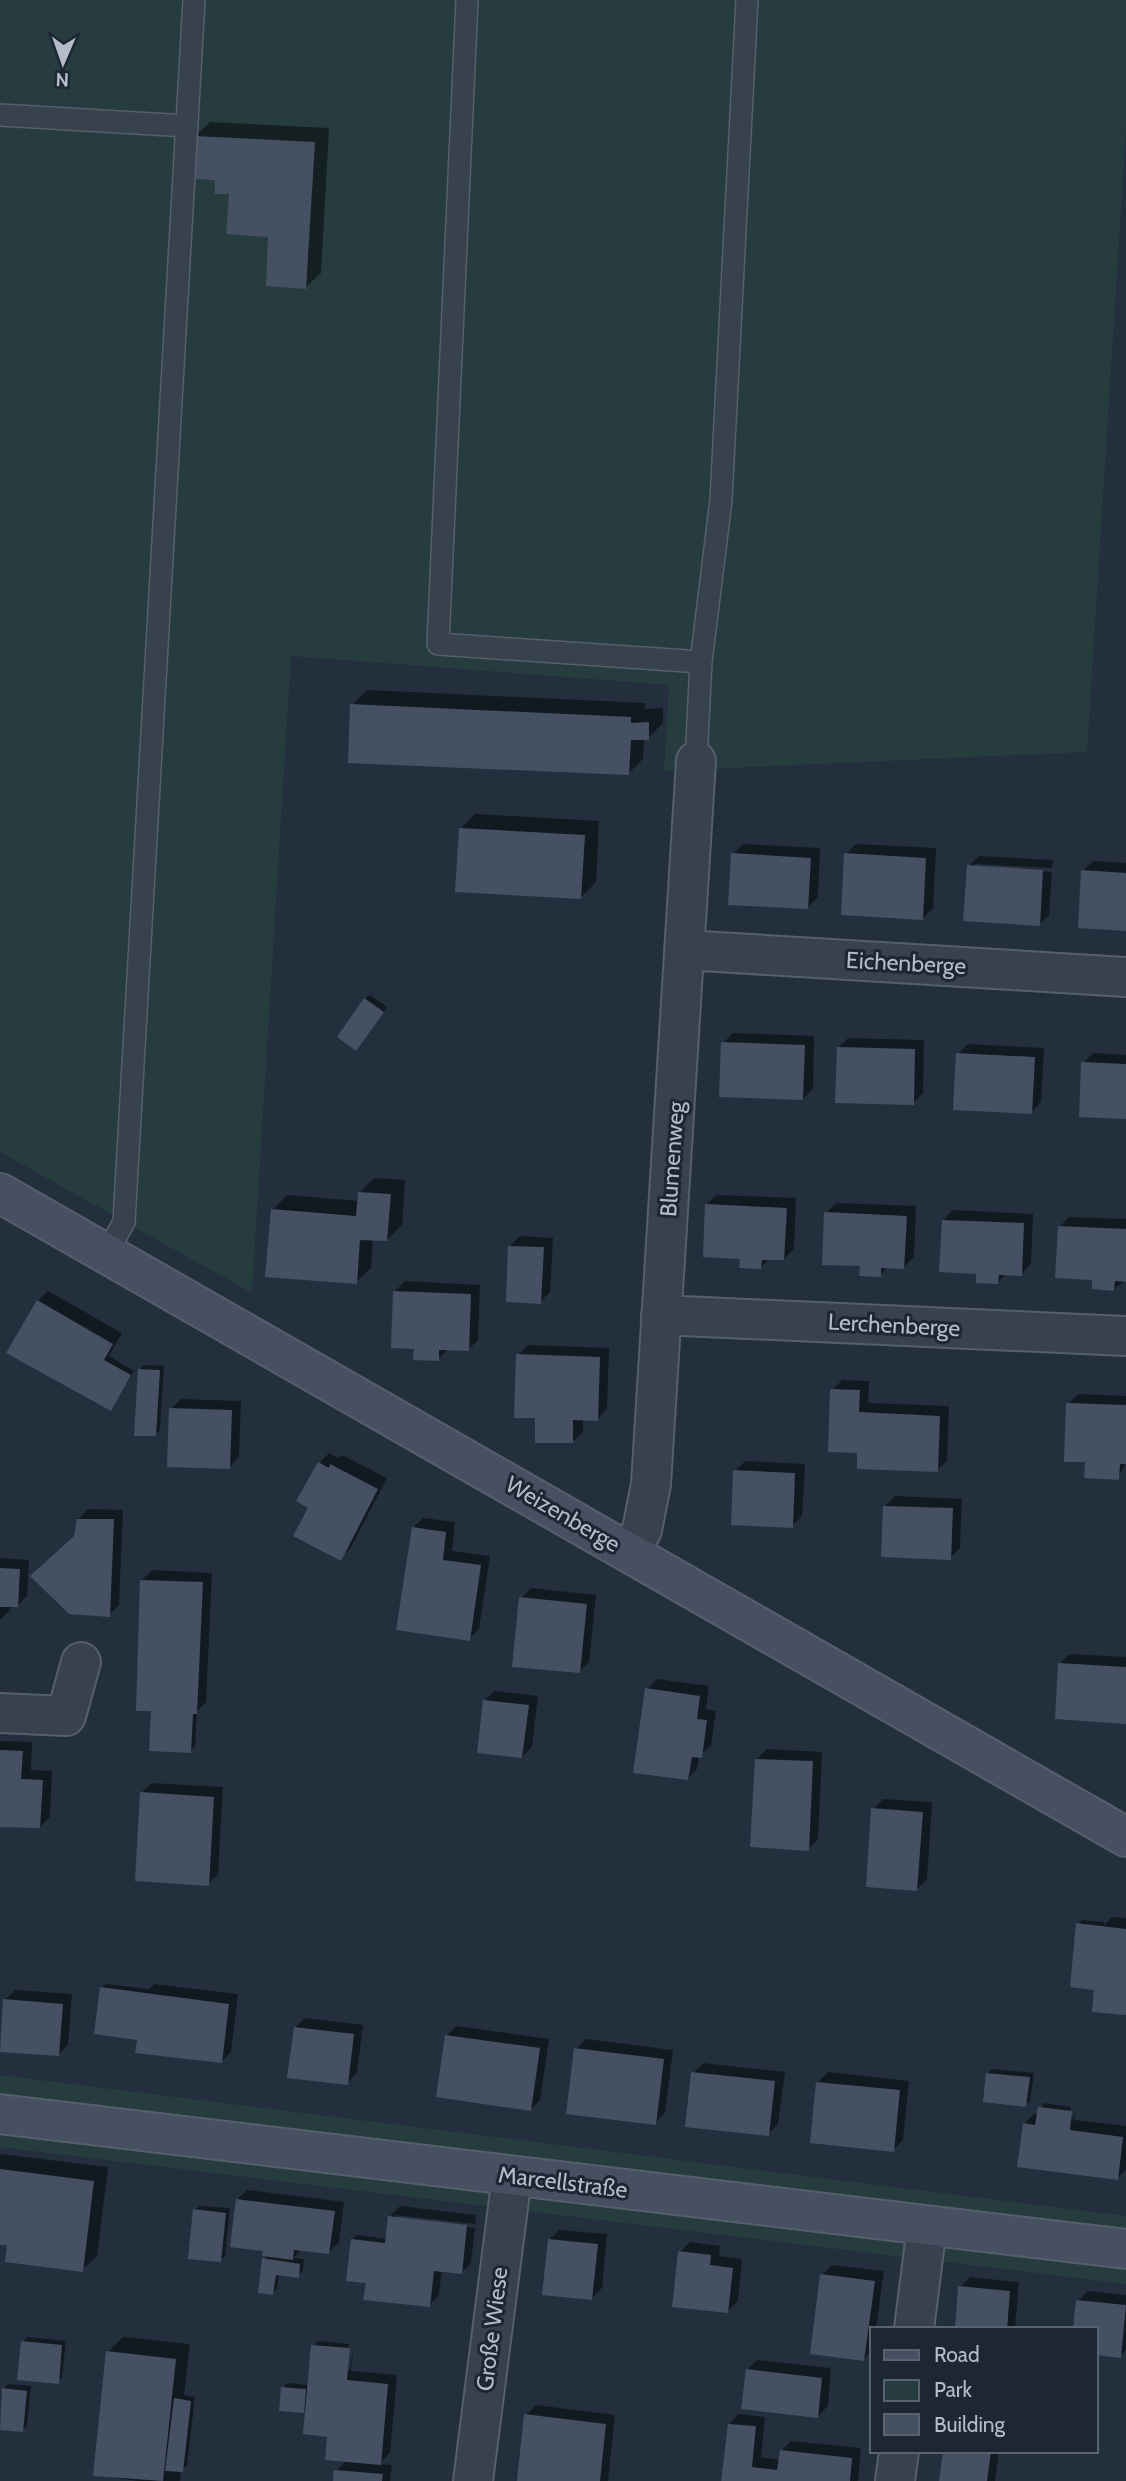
<svg xmlns="http://www.w3.org/2000/svg" width="1126" height="2481" font-family="Cabin,sans-serif">
<rect width="100%" height="100%" fill="#242f3e"/>
<!-- green -->
<path fill="#263c3f" d="M0,0H1126V130L1087,752L664,771L669,685L291,656L252,1293L0,1152Z
M0,2075L1126,2216V2284L0,2147Z"/>
<!-- shadow -->
<path fill="#0007" d="M210,122L329,128L321,273L306,287L270,235L217,178L195,136Z
M367,690L645,703V709L663,708V723L648,738H644L643,759L628,774L352,705Z
M475,814L599,821L596,882L581,897L460,829Z
M743,844L820,848L818,897L808,907L733,854Z
M856,844L936,848L933,908L923,918L846,854Z
M979,856L1053,860L1052,868L975,864V867L1052,872L1049,915L1039,925L969,866Z
M1093,861L1126,863V929L1083,871Z
M370,995L387,1007L360,1044L365,999Z
M733,1033L814,1036L813,1089L803,1099L723,1043Z
M848,1038L924,1040L923,1093L913,1103L838,1048Z
M968,1044L1044,1048L1041,1102L1031,1112L958,1054Z
M1093,1053L1126,1055V1117L1083,1063Z
M374,1178L405,1180L402,1225L387,1240L373,1239L371,1268L356,1282L272,1210L287,1195L359,1201V1193Z
M716,1195L796,1198L794,1249L784,1259L770,1258L761,1267L741,1257L706,1205Z
M836,1203L916,1206L914,1257L904,1267L889,1266L880,1275L862,1265L826,1213Z
M953,1210L1033,1214L1031,1264L1021,1274H1006L998,1282L978,1273L943,1220Z
M1069,1217L1126,1219V1280L1114,1289L1094,1279L1059,1227Z
M520,1236L553,1238L550,1292L540,1302L510,1246Z
M405,1281L480,1285L478,1340L468,1350L449,1348L438,1359L415,1347L395,1291Z
M48,1291L122,1333L109,1356L134,1371L110,1409L38,1301Z
M528,1345L609,1348L607,1409L597,1419L583,1418V1432L573,1441L537,1417L518,1355Z
M144,1365L164,1366L160,1430L155,1435L140,1369Z
M842,1380L869,1381L868,1403L949,1406L947,1461L937,1470L859,1451L832,1390Z
M1078,1394L1126,1396V1463L1118,1478L1087,1461L1068,1404Z
M181,1399L241,1401L239,1457L229,1467L171,1409Z
M329,1453L339,1458L342,1455L387,1478L350,1549L340,1558L310,1508L319,1463Z
M745,1461L805,1464L802,1516L792,1526L735,1471Z
M895,1496L962,1499L960,1548L950,1558L885,1506Z
M88,1509L123,1510L119,1605L109,1615L76,1536L78,1519Z
M423,1518L455,1522L452,1551L490,1556L479,1629L469,1639L413,1528Z
M0,1558L29,1560L27,1596L17,1606L10,1605V1610L0,1620Z
M152,1570L212,1573L206,1702L197,1711L195,1746L190,1751L153,1710L142,1580Z
M531,1588L596,1595L589,1662L579,1672L521,1598Z
M1070,1654L1126,1657V1722L1060,1663Z
M657,1679L709,1686L706,1709L716,1711L711,1746L699,1756L697,1769L687,1779L647,1689Z
M494,1691L538,1696L532,1747L522,1757L484,1701Z
M0,1741L32,1742L31,1770L52,1771L50,1817L40,1827L0,1825Z
M767,1749L822,1752L818,1839L808,1849L757,1759Z
M151,1783L223,1787L218,1874L208,1884L141,1793Z
M883,1799L932,1802L927,1879L917,1889L873,1809Z
M1112,1917L1126,1918V2013L1096,1985L1078,1924L1082,1920L1104,1922V1925Z
M106,1984L149,1989L154,1984L238,1994L231,2052L221,2062L139,2038L101,1988Z
M15,1990L72,1994L68,2045L58,2055L5,2000Z
M305,2018L363,2025L357,2073L347,2083L295,2028Z
M456,2026L549,2039L540,2100L530,2110L447,2035Z
M586,2039L673,2050L665,2113L655,2123L576,2049Z
M703,2063L785,2072L778,2124L768,2134L693,2073Z
M992,2069L1034,2073L1030,2101L1026,2105L988,2073Z
M828,2072L909,2081L903,2140L893,2150L818,2082Z
M1044,2103L1071,2107L1069,2119H1073L1076,2107L1074,2120L1126,2126V2169L1117,2178L1024,2124L1034,2114L1038,2115Z
M0,2154L108,2167L97,2256L82,2270L0,2243Z
M247,2190L344,2202L339,2242L329,2252L302,2249L293,2258L304,2259L303,2271L298,2276L279,2274L277,2288L273,2293L264,2259L268,2255L237,2200Z
M200,2206L230,2208L225,2256L220,2260L195,2210Z
M400,2206L476,2215L475,2224L396,2215V2218L475,2228L471,2263L461,2273L442,2270L439,2295L429,2305L368,2281L352,2240L357,2235L387,2239L390,2216Z
M559,2230L607,2234L602,2288L592,2298L549,2240Z
M690,2242L720,2246L719,2256L742,2259L738,2301L728,2311L680,2252Z
M832,2265L884,2271L876,2329H872V2350L864,2359L822,2275Z
M970,2277L1019,2282L1015,2329H956L960,2287Z
M1088,2291L1126,2295V2350L1120,2356L1096,2329L1078,2301Z
M27,2337L66,2341L62,2377L58,2382L23,2342Z
M123,2337L190,2344L184,2395L195,2397L187,2466L181,2470L180,2481H138L95,2475L108,2352Z
M318,2341L349,2344L346,2370H350L354,2344L351,2371L397,2375L390,2453L379,2464L392,2465L390,2481H335L336,2471L347,2460L307,2408L303,2411L283,2388L287,2383L309,2385L313,2346Z
M757,2360L831,2368L828,2406L818,2416L747,2370Z
M8,2384L31,2386L27,2426L22,2430L0,2428L4,2388Z
M536,2405L615,2415L608,2481H519L526,2415Z
M739,2414L765,2417L761,2457L780,2460L781,2451L791,2441L861,2448L858,2481H723L729,2424Z
M945,2451H999L995,2481H941Z"/>
<!-- building -->
<path fill="#455162" d="M193,136L315,142L306,289L266,286L268,237L226,234L229,194H215V180L190,179Z
M350,704L631,717V723L649,722V740H631L629,775L348,763Z
M459,828L585,835L581,899L455,892Z
M731,853L811,858L808,909L728,905Z
M844,853L926,858L923,920L841,915Z
M967,865L1043,870L1040,926L963,921Z
M1081,870L1126,873V931L1078,928Z
M364,998L384,1012L356,1051L337,1037Z
M721,1042L805,1045L803,1100L719,1097Z
M837,1047L915,1049L914,1105L835,1103Z
M956,1053L1035,1057L1032,1114L953,1110Z
M1081,1062L1126,1064V1119L1079,1117Z
M358,1192L391,1194L387,1241L360,1240L357,1284L265,1277L271,1209L356,1216Z
M705,1204L787,1208L784,1260H762L761,1269L739,1268L740,1259L703,1257Z
M824,1212L907,1216L904,1269L881,1268V1277L859,1276L860,1266L822,1265Z
M942,1220L1024,1223L1022,1276L999,1275L998,1284L976,1283V1274L939,1272Z
M1058,1226L1126,1229V1282L1115,1281L1114,1291L1092,1289V1280L1055,1278Z
M508,1246L544,1247L541,1304L506,1302Z
M393,1291L471,1294L469,1351L439,1350V1361L413,1360L414,1349L391,1348Z
M37,1300L113,1344L104,1360L131,1375L111,1411L6,1353Z
M516,1354L600,1357L598,1421L573,1420V1443H535V1418H514Z
M138,1369L160,1370L156,1436H134Z
M830,1389L860,1390L859,1412L940,1416L938,1472L857,1469V1453L828,1452Z
M1066,1403L1126,1405V1464H1120L1119,1480L1084,1478L1085,1462H1064Z
M169,1408L232,1410L230,1469L167,1467Z
M318,1462L329,1468L330,1464L378,1489L341,1561L293,1536L308,1508L296,1501Z
M733,1470L795,1473L793,1528L731,1525Z
M883,1506L953,1508L951,1560L881,1557Z
M77,1519H114L110,1617L69,1614L30,1576L74,1536Z
M412,1527L446,1532L443,1560L481,1565L470,1641L396,1630Z
M0,1568L20,1569L18,1607H0Z
M140,1580L203,1582L197,1714H193L191,1753L149,1751L151,1711H136Z
M519,1597L587,1604L580,1673L512,1667Z
M1058,1663L1126,1667V1724L1055,1719Z
M645,1688L700,1696L697,1719L707,1720L702,1758L692,1757L688,1780L633,1773Z
M483,1700L529,1705L522,1758L477,1753Z
M0,1750L23,1751L21,1779L43,1780L40,1828L0,1827Z
M755,1759L813,1761L809,1851L750,1847Z
M140,1792L214,1797L209,1886L135,1881Z
M871,1808L923,1812L917,1891L866,1887Z
M1076,1923L1126,1929V2015L1092,2012L1094,1990L1070,1987Z
M100,1987L229,2004L222,2063L135,2053L137,2040L94,2034Z
M3,1999L63,2004L59,2056L0,2052Z
M294,2027L354,2034L348,2085L287,2078Z
M445,2035L540,2048L531,2111L436,2097Z
M574,2048L664,2059L656,2125L566,2114Z
M691,2072L775,2081L769,2136L685,2127Z
M986,2073L1030,2077L1026,2107L983,2102Z
M816,2082L900,2090L894,2152L810,2143Z
M1038,2107L1072,2111L1070,2130L1123,2137L1118,2180L1017,2167L1023,2123L1035,2125Z
M0,2169L94,2181L83,2272L5,2262L7,2245H0Z
M236,2199L335,2211L329,2254L294,2250L293,2260L262,2256L263,2251L230,2247Z
M193,2209L226,2213L221,2262L188,2259Z
M388,2216L467,2225L462,2274L434,2271L430,2307L363,2300L366,2283L346,2281L351,2239L385,2243Z
M548,2239L598,2244L592,2300L542,2295Z
M678,2251L711,2255L710,2265L733,2268L728,2313L672,2307Z
M262,2258L300,2264L299,2278L276,2275L273,2295L258,2293Z
M820,2274L875,2281L864,2361L810,2354Z
M958,2286L1010,2291L1007,2329H955Z
M1076,2300L1126,2305L1121,2358L1096,2355V2329H1073Z
M21,2341L62,2345L59,2384L17,2380Z
M311,2345L350,2348L347,2380L388,2384L381,2465L325,2460L327,2437L303,2434Z
M106,2351L176,2359L163,2481L93,2476Z
M746,2369L822,2378L818,2418L741,2409Z
M281,2387L306,2389L304,2413L279,2411Z
M2,2388L27,2391L23,2432L0,2430Z
M174,2398L191,2401L183,2472L165,2471Z
M524,2414L606,2424L600,2481H517Z
M728,2424L756,2426L752,2467L777,2470L780,2450L852,2458L850,2481H721Z
M943,2451H991L987,2481H939Z
M334,2470L383,2474L382,2481H333Z"/>
<g fill="none" stroke-linecap="round" stroke-linejoin="round">
<defs>
<path id="lane" d="M467,0L438,644L701,662
M0,115L187,126
M696,761L701,662L721,500L747,0
M106,1254L124,1222L194,0"/>
<path id="street" d="M685,950L1126,977
M661,1315L1126,1336
M629,1552L642,1530L651,1484L696,761
M0,1713L66,1716L81,1662
M914,2329L927,2226
M473,2481L512,2176
M895,2481L899,2451"/>
<path id="secondary" d="M0,1193L1126,1837
M0,2114L1126,2249"/>
</defs>
<!-- lane casing -->
<use href="#lane" stroke="#565f6c" stroke-width="24"/>
<!-- street casing -->
<use href="#street" stroke="#565f6c" stroke-width="42"/>
<!-- secondary casing -->
<use href="#secondary" stroke="#565f6c" stroke-width="42"/>
<!-- lane -->
<use href="#lane" stroke="#38414e" stroke-width="21"/>
<!-- street -->
<use href="#street" stroke="#38414e" stroke-width="38"/>
<!-- secondary -->
<use href="#secondary" stroke="#465061" stroke-width="38"/>
</g>
<g text-anchor="middle" dominant-baseline="central" stroke-width="6" stroke-linejoin="round" paint-order="stroke">
<!-- street labels -->
<g font-size="23" fill="#b4bcc9" stroke="#1d2633">
<text transform="translate(906 963) rotate(3)">Eichenberge</text>
<text transform="translate(672 1159) rotate(-86)">Blumenweg</text>
<text transform="translate(894 1325) rotate(3)">Lerchenberge</text>
<text transform="translate(563 1514) rotate(30)">Weizenberge</text>
<text transform="translate(563 2182) rotate(7)">Marcellstraße</text>
<text transform="translate(492 2329) rotate(-83)">Große Wiese</text>
</g>
</g>
<!-- legend -->
<rect x="870" y="2327" width="228" height="126" fill="#1d2633" stroke="#59626f" stroke-width="2"/>
<rect x="884" y="2350" width="35" height="10" fill="#465061" stroke="#59626f" stroke-width="2"/>
<text x="934" y="2362" font-size="21" fill="#b4bcc9">Road</text>
<rect x="884" y="2380" width="35" height="21" fill="#263c3f" stroke="#59626f" stroke-width="2"/>
<text x="934" y="2397" font-size="21" fill="#b4bcc9">Park</text>
<rect x="884" y="2414" width="35" height="21" fill="#455162" stroke="#59626f" stroke-width="2"/>
<text x="934" y="2432" font-size="21" fill="#b4bcc9">Building</text>
<!-- north arrow -->
<g transform="translate(63 63) rotate(182)" stroke="#1d2633" stroke-width="5" paint-order="stroke">
<path d="M0-5L12 26L0 18L-12 26Z" fill="#b4bcc9"/>
<text y="-10" font-size="19" font-weight="bold" text-anchor="middle" fill="#b4bcc9">N</text>
</g>
</svg>
